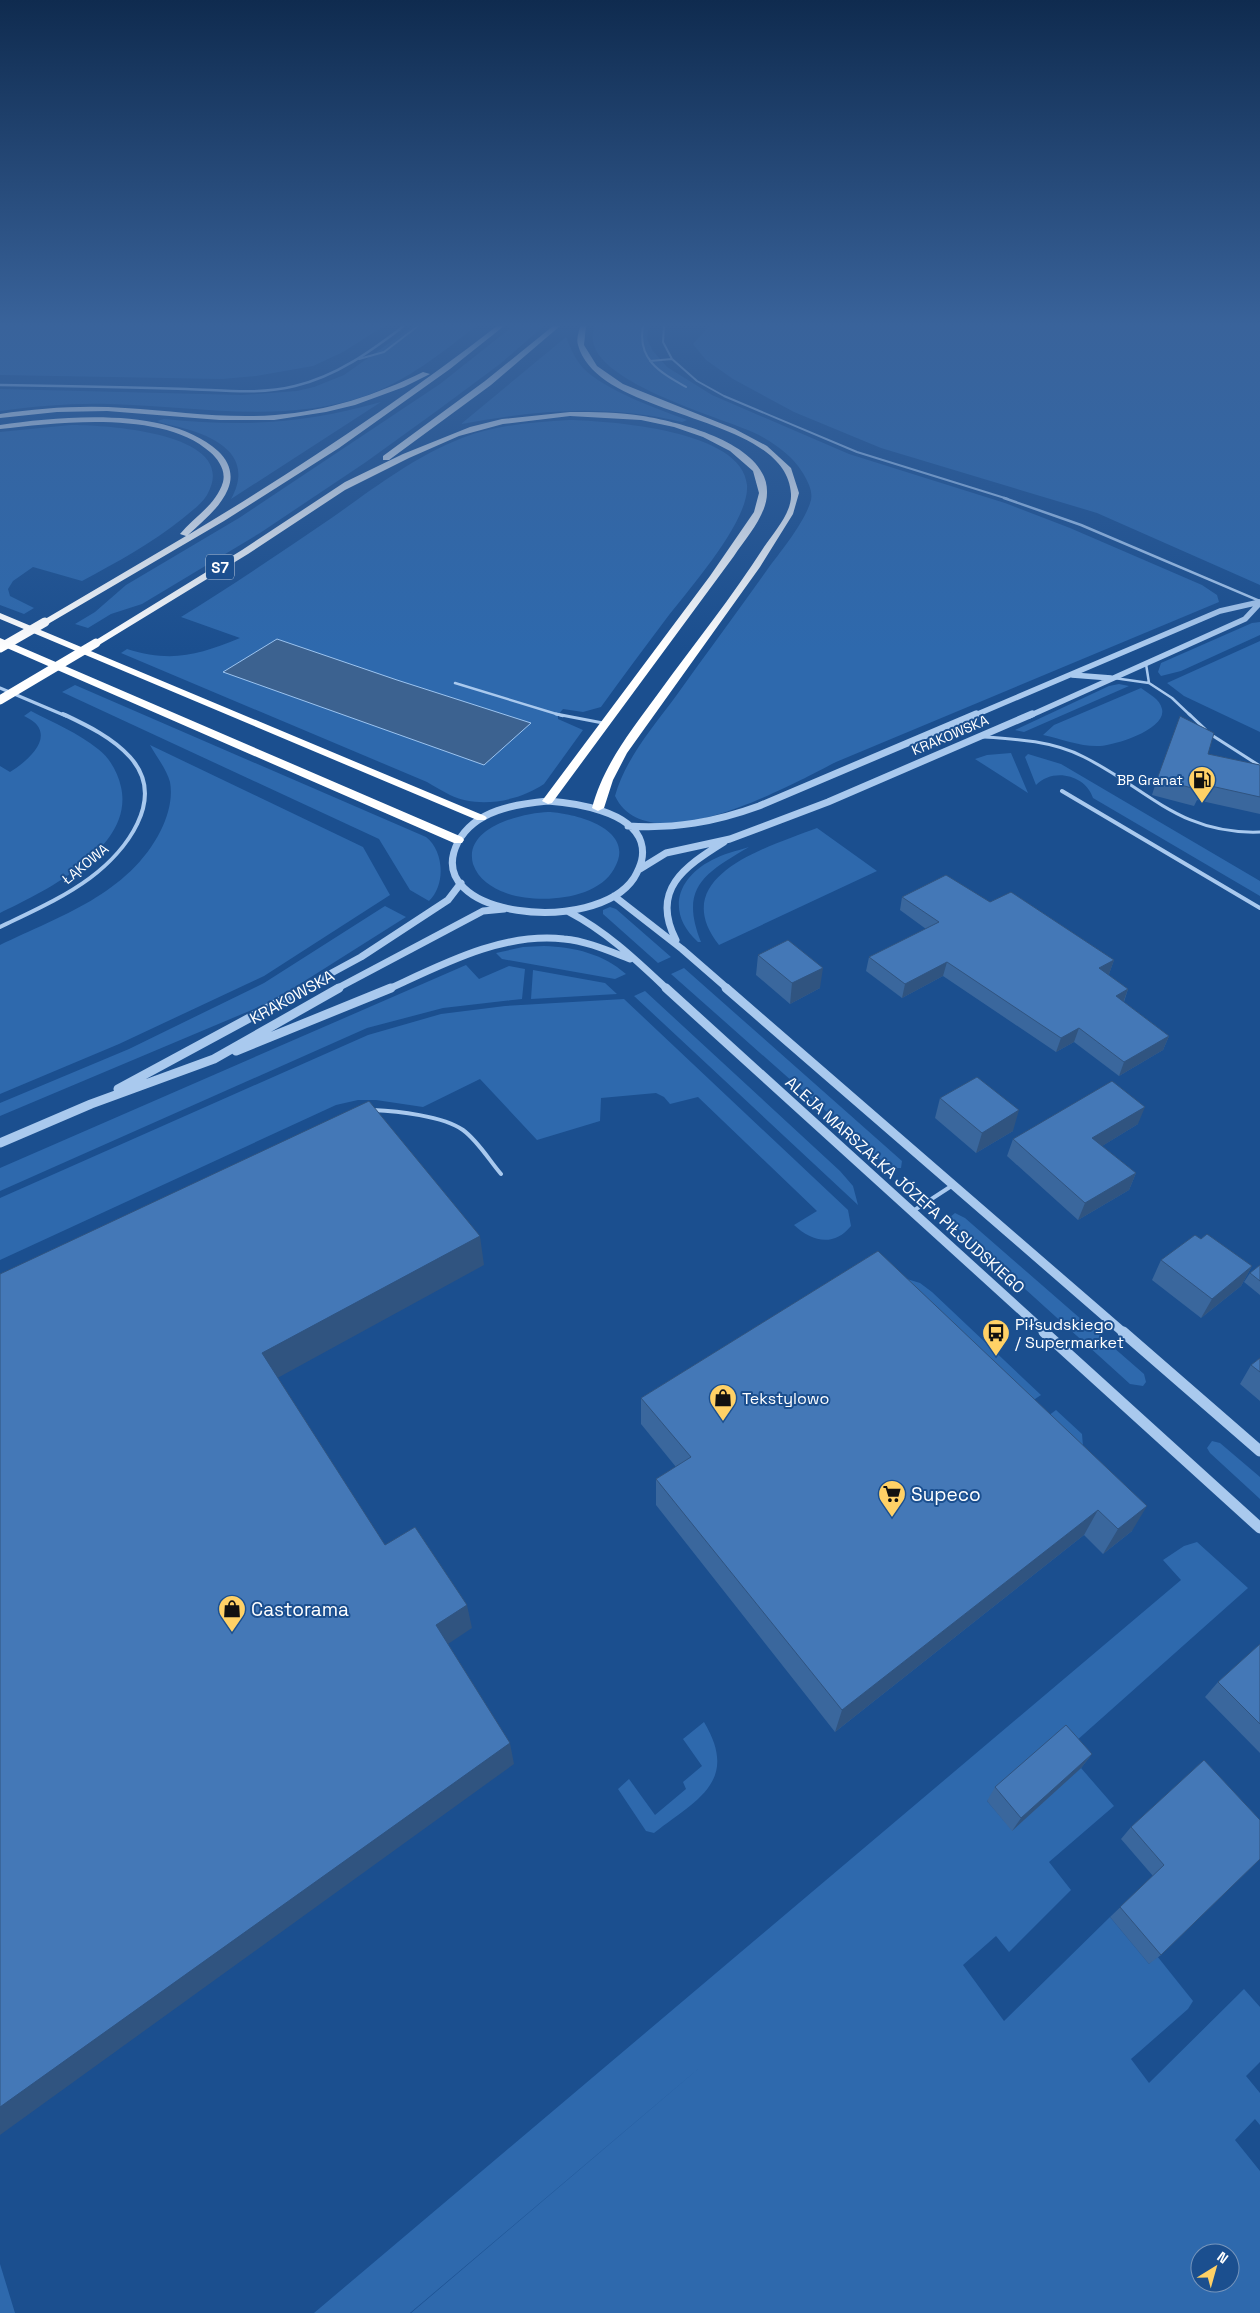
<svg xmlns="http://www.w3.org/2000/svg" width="1260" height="2313" font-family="'Space Grotesk',sans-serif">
<rect width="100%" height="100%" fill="#1b4f8f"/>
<!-- green -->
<path fill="#2e69ad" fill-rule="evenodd" d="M0,326H384L343,352L313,366L256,376L222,379L0,375Z
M413,326H476C443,352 408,380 368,395C283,425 197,406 109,404C73,403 36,406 0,411V389L242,395L297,391L314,387L344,375Z
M513,326H544L500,364L438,410L366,462L260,533L142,604L111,614L88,628L75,624L95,612L126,585L239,518L440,384Z
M595,326H649L647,339L653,351L667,367L712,395L849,454L1005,503L1070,528L1202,585L1217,595L1219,602L836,762C791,785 648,865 615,796C625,759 654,726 676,696C706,654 737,612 767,570C781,551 805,522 811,500C812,495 811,490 809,485C800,462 781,447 759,435C727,418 571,379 595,326Z
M709,326H1260V585L1097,513L881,448L794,412L733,379L706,360L693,344Z
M566,337C571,349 575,359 583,368C604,390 658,409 687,420L682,422C606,404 537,410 461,424Z
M381,402L231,499C255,456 216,436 179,427C172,425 164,424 157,421L164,419C244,427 303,424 381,402Z
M569,420C610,421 743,430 747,485C750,521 688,590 666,619C644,648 622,678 601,707L583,712L563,709L558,715V719L583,730L544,784C519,801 479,809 450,795C442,791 434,786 427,782L121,653L127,649C172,663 198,655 240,638L181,617C233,585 283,551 333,517C374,488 414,457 462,438C496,425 533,422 569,420Z
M71,425C103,425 243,432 207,495C201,505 191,511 182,519C151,544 117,562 82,581L33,567L13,581L8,589L10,596L34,608L24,614L0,605V432Z
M1260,622V635L1181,671L1161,676L1158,672L1161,663L1252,623Z
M1260,641V732L1184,696L1167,683Z
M1119,684L1129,686L1024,732L1015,730L1109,686Z
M75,685L426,837C444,851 446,885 429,901L410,890L379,839L62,692Z
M1141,688C1149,694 1160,699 1162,709C1167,729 1116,745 1100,746C1081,747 1062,739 1043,735L1054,725Z
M31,711C54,723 78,733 98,749C110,758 118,773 121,787C135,848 44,892 0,913V766L10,772C23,764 51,743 37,725C34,721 28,718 24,716Z
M150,745L363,847L390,895L264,976L119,1044L0,1094V945C60,916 129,894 161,830C168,816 173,798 170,782C167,770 156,756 150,745Z
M1011,753L1028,793L975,759L987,755Z
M1028,754L1061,764L1260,881V896L1093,798C1086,775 1053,767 1036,785L1025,757Z
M548,812C575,813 638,829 614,869C596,901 537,904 506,893C492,888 478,879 473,864C463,827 523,813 548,812Z
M817,828L877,871L719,945C665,876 768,847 817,828Z
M749,847C705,873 679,887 701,942H698C667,914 675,879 712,860C723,854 736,851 749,847Z
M385,906L406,917L273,1001L0,1116V1103L129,1049L264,983Z
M610,907L616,909L671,957L658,963L603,914V910Z
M544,946C575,947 603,954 626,974L615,979L502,959L496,953L523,947Z
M466,965L479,979L509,966L525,969L522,999L443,1008L367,1028L0,1191V1168Z
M684,968L902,1161L901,1168H890L671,974Z
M533,970L605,983L617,994L531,999Z
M645,991L840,1171L853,1186L858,1205L634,996Z
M624,999L848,1210L851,1226C834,1247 812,1242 794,1225L817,1211L698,1097L670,1104L664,1097L656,1093L601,1098L600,1121L537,1140L480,1079L423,1107L376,1100H358L336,1105L0,1260V1198L368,1035L441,1014L505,1006Z
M955,1213L965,1218L1144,1374L1146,1382L1143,1386L1130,1384L950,1221L949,1218Z
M894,1275L920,1283L932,1292L1041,1395L1032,1401L1048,1416L1056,1410L1082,1434L1083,1446L1064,1459L877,1278Z
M1212,1441L1220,1443L1260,1477V1499L1210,1453L1207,1448Z
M1197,1542L1248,1588L1066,1750L1056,1740L987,1801L1012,1830L1081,1768L1114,1806L1049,1862L1071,1890L1009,1952L996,1936L963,1965L1004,2021L1110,1917L1149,1964L1157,1956L1193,2001L1188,2009L1131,2059L1149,2083L1244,1989L1260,2007V2062L1246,2076L1260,2093V2125L1255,2119L1235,2140L1260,2171V2313H411L711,2058L410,2313H314L1181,1580L1163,1560L1184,1546ZM1200,2253H1230V2283H1200Z
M704,1722C740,1782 696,1800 654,1833L646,1831L618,1789L629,1779L655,1815L686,1789L683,1782L702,1766L683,1739Z
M0,2264L15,2313H0Z"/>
<!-- water -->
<path fill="#3c6290" stroke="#9cc4f0" d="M277,639L397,680L531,723L484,765L223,672Z"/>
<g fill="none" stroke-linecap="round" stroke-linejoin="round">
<!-- service-far3 -->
<path stroke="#a9c9ee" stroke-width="2" d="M643,326C637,360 660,372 686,387
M664,326L663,342L672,359L697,381L724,396L857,452L1008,499
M359,359L384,352L418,326
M650,361L672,359"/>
<!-- service-far2 -->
<path stroke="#a9c9ee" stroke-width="2.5" d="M1004,498L1081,525L1260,601
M1146,664L1149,683L1172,698L1191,716
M1114,678L1149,683
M455,683L563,716"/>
<!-- service-far1 -->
<path stroke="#a9c9ee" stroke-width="3" d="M556,714L603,723
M1189,714L1205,729
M1210,734L1260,766
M983,737C1017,739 1053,741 1084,757C1148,789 1180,835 1260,832"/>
<!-- service -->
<path stroke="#a9c9ee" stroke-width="4" d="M373,1110C397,1111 443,1116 463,1130C478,1141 489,1160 501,1174
M913,1211L953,1185"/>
<!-- minor-far2 -->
<path stroke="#a9c9ee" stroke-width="2.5" d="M0,385C62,386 124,387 186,389C222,390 260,395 295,386C337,376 371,351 404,326"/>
<!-- minor-far1 -->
<path stroke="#a9c9ee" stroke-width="3" d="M0,688L66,716"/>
<!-- minor -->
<path stroke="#a9c9ee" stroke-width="4" d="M1062,791L1260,908
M0,927C31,912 63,898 90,878C125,852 168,799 130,757C112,737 86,725 63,714"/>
<!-- tertiary-far3 -->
<path stroke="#a9c9ee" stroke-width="5.5" d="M1072,675L1111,678
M973,716L1220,611L1260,602
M1029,716L1245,619L1260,603"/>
<!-- tertiary-far2 -->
<path stroke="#a9c9ee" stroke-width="7" d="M548,801C575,803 631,811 641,842C645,855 641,866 634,878C596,936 419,918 458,842C475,810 516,804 548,801Z
M628,826C675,829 715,822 759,806L976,714
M640,869L666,853L730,839L828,802L1032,714
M614,896L682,949L728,989
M569,912C607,932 636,960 667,989
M676,940C650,890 684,867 724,842
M302,989L361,957L448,900L461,883
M336,989L483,911L504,909
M389,989C443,964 503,932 564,939C587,941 609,951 630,959"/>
<!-- tertiary-far1 -->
<path stroke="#a9c9ee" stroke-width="9" d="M666,988L1046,1333
M726,988L1124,1333
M236,1051L391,988
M118,1089L305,988
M0,1143L91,1104L214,1059L339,988"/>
<!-- tertiary -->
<path stroke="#a9c9ee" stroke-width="11" d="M1044,1332L1260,1528
M1123,1332L1260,1451"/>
<!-- motorway -->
<path fill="#fff" fill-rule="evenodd" d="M497,326H504L450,369L339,448L224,521L48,624L40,622L186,536L180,534C194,517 216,505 223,482C226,470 218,459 210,452C164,410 58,422 0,429V425C63,416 168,406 218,451C229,461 234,475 228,489C220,508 203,521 188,535C295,471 398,402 497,326Z
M553,326H560L491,385L389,460H383V456L485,381Z
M580,326H586L584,345L597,366L623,384L735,429L767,446L791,468L799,493L793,514L760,567L627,753L613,780L604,808L598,811L592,808C604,763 633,728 660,691C695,643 732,597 764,547C774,532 792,513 791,494C786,412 599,421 578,345C576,339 579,332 580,326Z
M423,372L430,374L404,387L355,405L326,412L274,420H220L107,411L57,412L0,418V414C41,408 83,405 125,408C175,411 225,419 275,415C328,411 376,395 423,372Z
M570,412C594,412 619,412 643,416C679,422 769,444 767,493C767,515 746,538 734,556L552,803L548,804L542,801L710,576L754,512L759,493L753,471L730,451L703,437L674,427L641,420L570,416L503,424L459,436L409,458L345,490L248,554L99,645L91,643L242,550L345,482L403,454L470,427L502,419Z
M0,613L485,816L487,818L485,820H477L0,619Z
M0,638L462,837L464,840L462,843H454L0,645Z"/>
<!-- motorway-bridge -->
<path stroke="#fff" stroke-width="9" d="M0,648L45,622
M0,700L96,643"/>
</g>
<!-- wall -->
<path fill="#3a679d" d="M1208,754L1260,765V814L1197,800L1194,806L1152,795L1157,779Z
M902,897L990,902L1114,960L1109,974L1108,975L1128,989L1124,1002L1169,1036L1163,1050L1119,1076L1074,1042L1056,1052L943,976L902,998L866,971L869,957L926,929L900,910Z
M758,955L820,988L790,1004L756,975Z
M940,1098L1013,1131L976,1153L935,1118Z
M1138,1124L1102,1146L1136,1173L1129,1190L1078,1220L1007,1156L1013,1139Z
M1201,1239L1252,1266L1241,1286L1201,1318L1152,1280L1161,1260Z
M878,1251L1132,1531L1103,1554L1084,1535L835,1732L656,1505V1479L676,1467L641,1424V1398Z
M1260,1265V1295L1244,1282L1250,1273Z
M1260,1358V1401L1240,1384L1251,1365Z
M1260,1644V1753L1205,1697L1218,1682Z
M1092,1754L1081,1768L1012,1831L987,1801L995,1787Z
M1204,1760L1161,1955L1149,1964L1110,1917L1153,1876L1121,1839L1131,1827Z"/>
<!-- shaded-wall -->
<path fill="#305480" d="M1114,960L1109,974L1094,982L1099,968Z
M947,962L943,976L902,998L905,984Z
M823,968L820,988L790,1004L792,983Z
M1128,989L1123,1003L1116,996Z
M1079,1028L1074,1042L1056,1052L1061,1038Z
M1169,1036L1163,1050L1119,1076L1124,1062Z
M1145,1107L1138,1124L1086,1156L1092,1138Z
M1019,1110L1013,1131L976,1153L982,1133Z
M1136,1173L1129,1190L1078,1220L1085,1203Z
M480,1236L484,1265L272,1381L262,1353Z
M1252,1266L1241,1286L1201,1318L1212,1299Z
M1147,1506L1132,1531L1103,1554L1118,1529Z
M1098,1510L1084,1535L835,1732L842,1710Z
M467,1605L472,1628L442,1648L436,1625Z
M510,1743L514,1764L0,2135V2107Z
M1092,1754L1081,1768L1012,1831L1021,1818Z"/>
<!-- building -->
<path fill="#4478b7" stroke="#305480" d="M1180,716L1214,733L1208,754L1260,765V797L1202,784L1200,790L1157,779Z
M946,875L990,902L1011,892L1114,960L1099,968L1128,989L1116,996L1169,1036L1124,1062L1079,1028L1061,1038L947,962L905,984L869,957L939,922L902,897Z
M788,940L823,968L792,983L758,955Z
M977,1077L1019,1110L982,1133L940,1098Z
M1112,1081L1145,1107L1092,1138L1136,1173L1085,1203L1013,1139Z
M369,1101L480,1236L262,1353L385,1545L415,1527L467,1605L436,1625L510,1743L0,2107V1274Z
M1207,1234L1252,1266L1212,1299L1161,1260L1195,1235L1201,1239Z
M878,1251L1147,1506L1118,1529L1098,1510L842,1710L656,1479L691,1457L641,1398Z
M1260,1265V1281L1250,1273Z
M1260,1358V1372L1251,1365Z
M1260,1644V1724L1218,1682Z
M1066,1725L1092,1754L1021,1818L995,1787Z
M1204,1760L1260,1820V1859L1161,1955L1120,1907L1164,1865L1131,1827Z"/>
<!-- sky -->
<linearGradient id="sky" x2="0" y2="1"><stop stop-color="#0f2b4f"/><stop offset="0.5" stop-color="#39639b"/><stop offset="1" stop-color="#39639b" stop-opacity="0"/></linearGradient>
<rect width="1260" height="650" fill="url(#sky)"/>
<!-- icons -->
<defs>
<symbol id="fuel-pin" viewBox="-11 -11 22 30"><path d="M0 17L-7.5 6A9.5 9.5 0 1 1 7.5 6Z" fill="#ffd166" stroke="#1b4f8f"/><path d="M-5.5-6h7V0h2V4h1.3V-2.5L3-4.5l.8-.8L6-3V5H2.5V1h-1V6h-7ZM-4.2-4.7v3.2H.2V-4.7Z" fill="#111"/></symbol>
<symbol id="bus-pin" viewBox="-11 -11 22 30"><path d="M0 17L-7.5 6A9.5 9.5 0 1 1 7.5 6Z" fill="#ffd166" stroke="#1b4f8f"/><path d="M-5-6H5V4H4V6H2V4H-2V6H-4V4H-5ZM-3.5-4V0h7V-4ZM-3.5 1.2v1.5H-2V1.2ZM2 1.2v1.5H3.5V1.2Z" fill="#111"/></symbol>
<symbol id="shop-pin" viewBox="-11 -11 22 30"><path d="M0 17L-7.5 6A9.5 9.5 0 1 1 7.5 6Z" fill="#ffd166" stroke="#1b4f8f"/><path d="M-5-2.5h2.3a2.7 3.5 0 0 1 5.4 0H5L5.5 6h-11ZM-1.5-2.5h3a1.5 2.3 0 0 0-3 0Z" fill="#111"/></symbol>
<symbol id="supermarket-pin" viewBox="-11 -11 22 30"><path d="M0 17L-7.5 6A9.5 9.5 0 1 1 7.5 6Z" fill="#ffd166" stroke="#1b4f8f"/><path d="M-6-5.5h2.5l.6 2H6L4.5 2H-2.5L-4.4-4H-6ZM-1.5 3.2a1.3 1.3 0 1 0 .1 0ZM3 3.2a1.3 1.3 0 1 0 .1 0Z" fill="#111"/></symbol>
</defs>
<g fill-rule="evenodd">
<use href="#fuel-pin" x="1186" y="764" width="32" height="43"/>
<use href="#bus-pin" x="980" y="1317" width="32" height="43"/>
<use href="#shop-pin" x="707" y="1382" width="32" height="43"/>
<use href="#supermarket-pin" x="876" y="1478" width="32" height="43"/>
<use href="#shop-pin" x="216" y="1593" width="32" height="43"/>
</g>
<g text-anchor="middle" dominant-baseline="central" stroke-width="4" stroke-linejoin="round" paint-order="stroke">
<!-- far-street labels -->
<g font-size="14" fill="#fff" stroke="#1b4f8f">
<text transform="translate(950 735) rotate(-23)">KRAKOWSKA</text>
<text transform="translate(85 864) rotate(-39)">ŁĄKOWA</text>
</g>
<!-- far-poi labels -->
<g font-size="14" fill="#fff" stroke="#1b4f8f" text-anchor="end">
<text x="1183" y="780">BP Granat</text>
</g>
<!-- shield labels -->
<rect fill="#1b4f8f" stroke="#bbcadd" stroke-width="1" x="206" y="554.5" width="28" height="25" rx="4"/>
<g font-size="15" font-weight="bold" fill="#fff">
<text x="220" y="567">S7</text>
</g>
<!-- street labels -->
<g font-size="16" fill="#fff" stroke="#1b4f8f">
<text transform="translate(292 997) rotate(-29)">KRAKOWSKA</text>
<text transform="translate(905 1185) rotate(42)">ALEJA MARSZAŁKA JÓZEFA PIŁSUDSKIEGO</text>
</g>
<!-- poi labels -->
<g font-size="16" fill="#fff" stroke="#1b4f8f" text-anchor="start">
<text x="1015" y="1324">Piłsudskiego<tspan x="1015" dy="18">/ Supermarket</tspan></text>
<text x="742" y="1398">Tekstylowo</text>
</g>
<!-- near-poi labels -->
<g font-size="19" fill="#fff" stroke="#1b4f8f" text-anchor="start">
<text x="911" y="1494">Supeco</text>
<text x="251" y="1609">Castorama</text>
</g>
</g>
<!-- north arrow -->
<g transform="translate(1215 2268) rotate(37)"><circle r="24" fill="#1b4f8f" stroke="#7695bc"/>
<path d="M0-4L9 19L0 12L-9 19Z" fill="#ffd166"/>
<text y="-8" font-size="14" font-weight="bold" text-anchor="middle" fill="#ffffff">N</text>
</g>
</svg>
